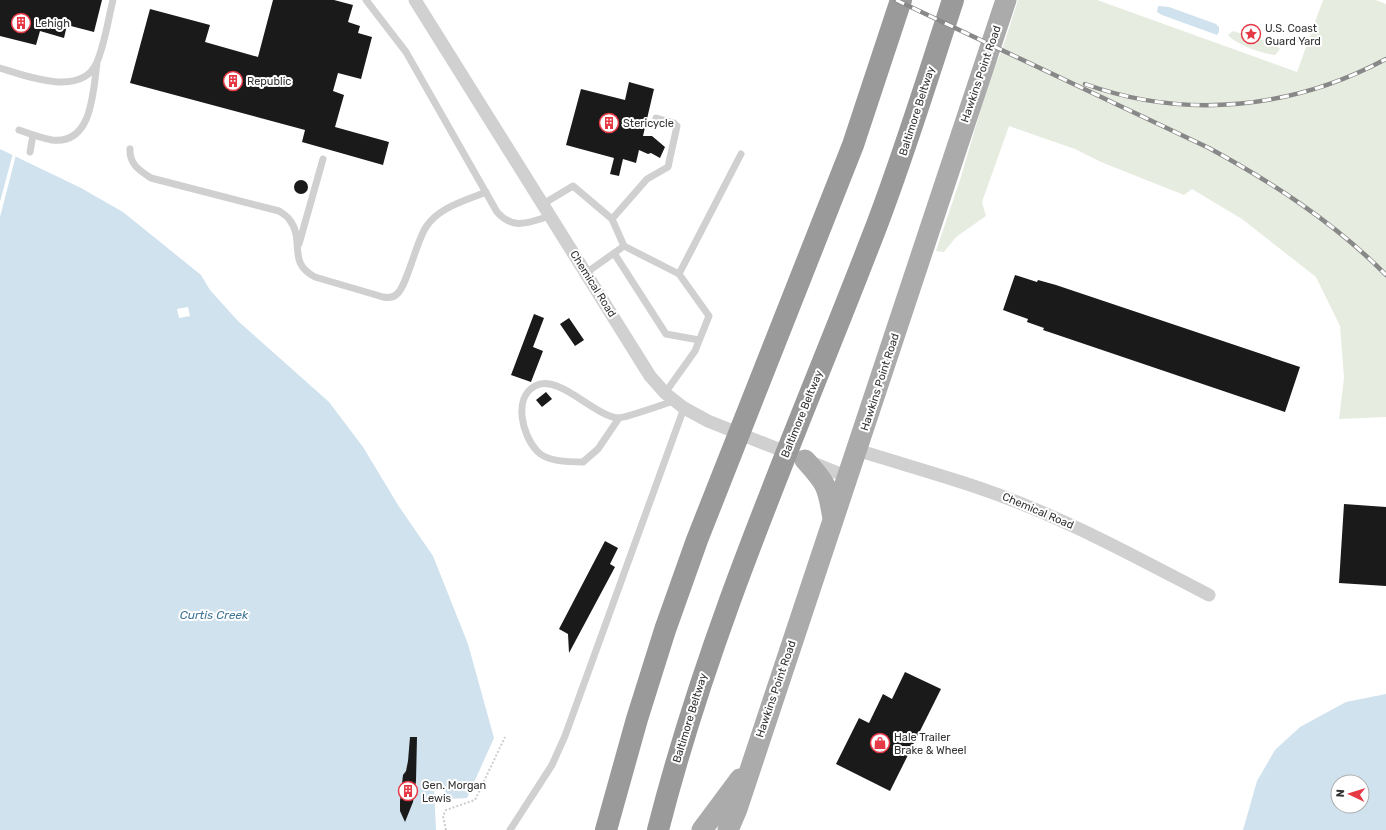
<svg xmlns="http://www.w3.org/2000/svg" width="1386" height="830" font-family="Rubik,sans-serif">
<rect width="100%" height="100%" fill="#fff"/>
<!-- green -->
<path fill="#e6ecdf" d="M1018,0H1097L1297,72L1323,0H1376L1386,4V417L1339,419L1344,378L1340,326L1316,277L1242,219L1192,189L1184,195L1101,162L1075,149L1009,126L982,202L986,216L956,237L944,252L936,251L960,180L990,78L1002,50Z
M1233,31L1275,44L1280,49L1275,55C1263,54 1235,44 1228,35Z"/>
<!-- water -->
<path fill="#cfe2ee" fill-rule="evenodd" d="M1158,6L1169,7L1216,24L1219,27V32L1217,35L1162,15L1157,12Z
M0,149L81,188L123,212L201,275L210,290L238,321L329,402L363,447L398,505L433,556L468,644L494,738L467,798L448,799L443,786L434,787L436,830H0Z
M1386,694V830H1243L1257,781L1275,750L1300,727L1346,702ZM1338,782H1362V806H1338Z"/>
<!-- pier -->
<path fill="#fff" d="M13,153L16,155L0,217V202Z
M188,307L190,316L179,318L177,309Z"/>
<!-- building -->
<path fill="#1a1a1a" d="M0,0H102L94,32L67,25L64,38L40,31L36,45L0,36Z
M273,0H334L353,5L348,22L360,26L358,33L372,37L361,79L338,73L333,91L344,95L335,127L389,142L383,165L302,142L305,130L130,83L150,9L210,25L205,42L258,57Z
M629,82L654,89L643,136H652L665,147L660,158L651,153L648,154L639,150L636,163L623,159L619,176L610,174L614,158L566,145L581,89L625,100Z
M294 187a7 7 0 1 1 14 0a7 7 0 1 1-14 0Z
M1015,275L1037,282L1038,280L1056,285L1300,367L1285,412L1043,330L1044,328L1027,322L1028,319L1003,310Z
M534,314L544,318L533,347L543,351L531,382L511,375Z
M569,318L584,340L575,346L560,324Z
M546,392L552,399L542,407L536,400Z
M1344,504L1386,507V586L1339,583Z
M605,541L618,548L610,564L615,567L569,653L568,634L559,629Z
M905,672L941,689L890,791L836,764L859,718L869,723L883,694L892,699Z
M410,737H417L416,781L413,802L405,822L400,811V801L403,775L406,771L408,761Z"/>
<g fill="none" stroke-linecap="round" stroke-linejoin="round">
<!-- path -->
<path stroke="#cdcdcd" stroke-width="2" stroke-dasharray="2 2" stroke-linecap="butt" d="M446,830L443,816L446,810L475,800L505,737"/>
<!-- service -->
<path stroke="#d0d0d0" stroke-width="7" d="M366,0L406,52L497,212C514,231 529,222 550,216
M0,68C26,76 82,98 97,62C105,43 108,20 113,0
M19,130C30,134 41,138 52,140C93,145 93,90 97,63
M130,149C129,164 140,171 151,178L279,211C282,213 287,216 289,219C306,240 286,262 315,277L383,297C388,298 393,298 397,294C407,286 416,242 426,227C439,207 465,201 486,192
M30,152L33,135
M543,204L573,186L612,219L647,179L668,167L677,126L674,123L656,118
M299,244L323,159
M624,246L679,274L709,316L695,351L665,393
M614,253L666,334L699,340
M586,273L624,246L612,219
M679,274L741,154
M619,418L598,449L583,462C569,462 547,462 537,451C522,435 513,398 535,386C558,373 594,416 618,418C626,418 664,404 674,401
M510,830L552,765L565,736L684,408"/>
<!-- minor -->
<path stroke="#d0d0d0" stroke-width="13" d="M415,0L650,376L665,393L684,408L708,421L848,477
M857,450C914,468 972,483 1027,506C1089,531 1149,564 1209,595"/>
<!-- primary -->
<path stroke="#ababab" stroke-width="21" d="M805,460C827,484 828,487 833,519
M702,830L740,779
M728,830L737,809L1006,0"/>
<!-- motorway -->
<path stroke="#9a9a9a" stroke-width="22" d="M606,830L637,719L665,630L697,540L853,145L901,0
M658,830C710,625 797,432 873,235C903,158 927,79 953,0"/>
<defs>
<path id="rail" d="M896,0L1209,148C1273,183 1335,223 1386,275
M1085,84C1185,120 1293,109 1386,59"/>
</defs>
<!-- rail casing -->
<use href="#rail" stroke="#888" stroke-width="4.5"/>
<!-- rail -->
<use href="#rail" stroke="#fff" stroke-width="3" stroke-dasharray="9" stroke-linecap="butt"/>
</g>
<!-- icons -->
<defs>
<symbol id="building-ring" viewBox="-11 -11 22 22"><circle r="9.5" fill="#fff" stroke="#e63946" stroke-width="1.5"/><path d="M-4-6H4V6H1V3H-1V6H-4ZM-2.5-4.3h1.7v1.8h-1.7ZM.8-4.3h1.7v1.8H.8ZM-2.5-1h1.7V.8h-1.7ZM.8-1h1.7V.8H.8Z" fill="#e63946"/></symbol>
<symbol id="sight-ring" viewBox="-11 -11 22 22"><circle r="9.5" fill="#fff" stroke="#e63946" stroke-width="1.5"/><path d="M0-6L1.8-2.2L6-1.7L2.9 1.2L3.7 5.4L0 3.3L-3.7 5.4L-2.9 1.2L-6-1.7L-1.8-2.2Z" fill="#e63946"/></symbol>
<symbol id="shop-ring" viewBox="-11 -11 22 22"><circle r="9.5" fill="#fff" stroke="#e63946" stroke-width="1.5"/><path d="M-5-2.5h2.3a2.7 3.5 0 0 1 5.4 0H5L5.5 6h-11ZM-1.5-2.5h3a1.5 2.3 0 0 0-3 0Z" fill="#e63946"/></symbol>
</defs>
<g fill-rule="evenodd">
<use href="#building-ring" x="10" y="12" width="22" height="22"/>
<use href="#sight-ring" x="1240" y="23" width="22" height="22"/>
<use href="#building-ring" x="222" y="70" width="22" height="22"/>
<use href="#building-ring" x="598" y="112" width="22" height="22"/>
<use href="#shop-ring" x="869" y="732" width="22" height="22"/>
<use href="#building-ring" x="397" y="780" width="22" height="22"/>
</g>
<g text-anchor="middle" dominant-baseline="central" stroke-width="4" stroke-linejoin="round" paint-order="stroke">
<!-- poi labels -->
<g font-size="11" fill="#333" stroke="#fff" text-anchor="start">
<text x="35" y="23">Lehigh</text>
<text x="1265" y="28">U.S. Coast<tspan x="1265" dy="13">Guard Yard</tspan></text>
<text x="247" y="81">Republic</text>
<text x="623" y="123">Stericycle</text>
<text x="894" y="737">Hale Trailer<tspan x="894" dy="13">Brake &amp; Wheel</tspan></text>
<text x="422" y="785">Gen. Morgan<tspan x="422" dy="13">Lewis</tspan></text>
</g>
<!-- street labels -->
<g font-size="11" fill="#333" stroke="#fff">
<text transform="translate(981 74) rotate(-71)">Hawkins Point Road</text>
<text transform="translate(917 111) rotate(-72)">Baltimore Beltway</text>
<text transform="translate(593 284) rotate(58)">Chemical Road</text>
<text transform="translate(880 382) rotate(-72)">Hawkins Point Road</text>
<text transform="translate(802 414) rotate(-68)">Baltimore Beltway</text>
<text transform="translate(1038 511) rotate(23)">Chemical Road</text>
<text transform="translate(776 689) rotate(-71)">Hawkins Point Road</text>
<text transform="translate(690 718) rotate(-73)">Baltimore Beltway</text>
</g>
<!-- water labels -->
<g font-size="12" font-style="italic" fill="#3f7597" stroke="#fff">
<text x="214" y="615">Curtis Creek</text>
</g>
</g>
<!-- north arrow -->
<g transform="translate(1350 794) rotate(274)"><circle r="19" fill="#ffffff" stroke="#adadad"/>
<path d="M0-3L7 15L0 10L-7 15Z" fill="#e63946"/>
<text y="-6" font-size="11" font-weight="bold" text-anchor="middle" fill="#333333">N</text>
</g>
</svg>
